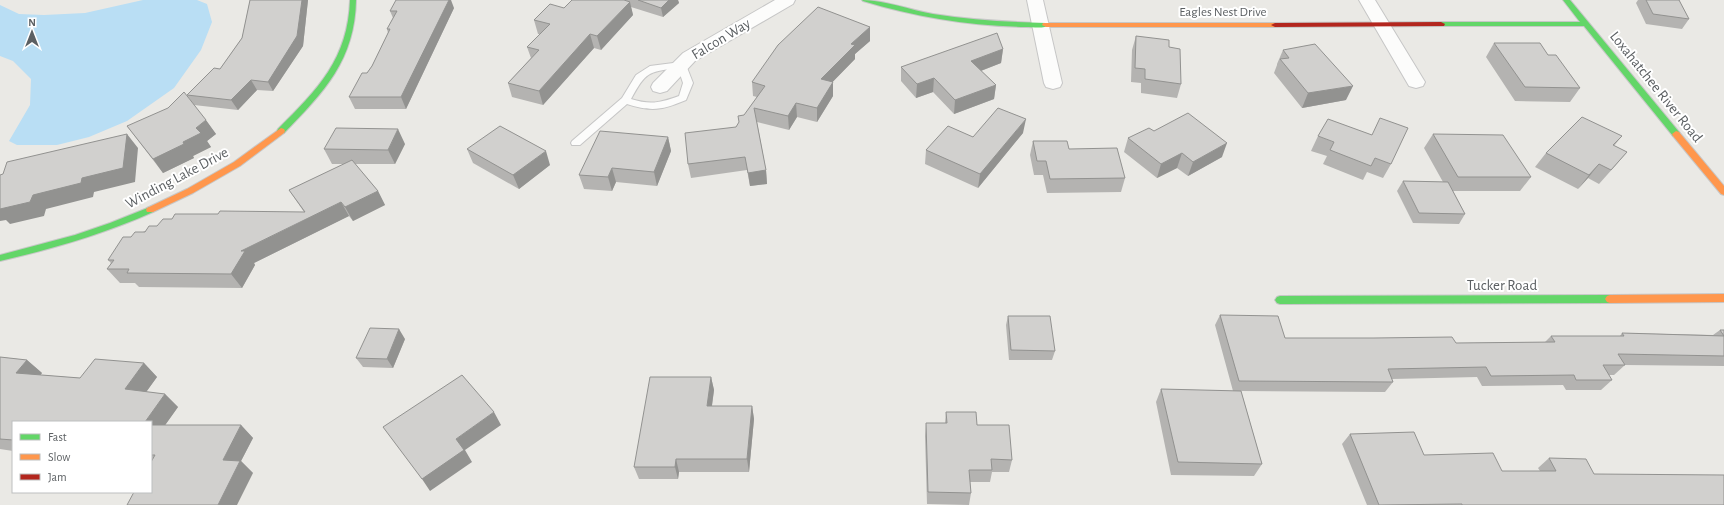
<svg xmlns="http://www.w3.org/2000/svg" width="1724" height="505" font-family="'Alegreya Sans',sans-serif">
<rect width="100%" height="100%" fill="#eae9e5"/>
<!-- water -->
<path fill="#b9def4" d="M143,0H197L207,4L212,22L201,50L174,88L127,121L89,137L57,145H17L9,141L30,105L31,79L13,61L0,56V5L19,14L44,15L85,13Z"/>
<g fill="none" stroke-linecap="round" stroke-linejoin="round">
<defs>
<path id="lane" d="M681,62L686,65L693,83L686,100C662,110 652,112 627,104L580,145H572L571,143L572,141L622,98L636,75L650,66ZM678,68L683,83L679,96C660,103 650,105 631,99C646,72 647,72 678,68Z"/>
<path id="street" d="M775,0H795L793,4L695,61L667,91L660,93L653,91L651,87L653,83L683,53Z
M1027,0H1043L1062,83L1060,87L1053,89L1046,87L1044,83Z
M1359,0H1375L1425,82L1423,86L1416,88L1409,86Z"/>
<path id="fast" d="M350,0H356C355,60 324,92 284,133H278L277,131L278,129C318,89 348,59 350,0Z
M862,0C885,0 910,10 933,14C971,20 1008,22 1046,23L1050,25C1044,29 1033,27 1026,27C970,26 916,17 863,1Z
M1563,0H1570L1679,132L1680,134L1679,136H1673L1584,26H1441L1437,24L1441,22H1580Z
M150,207L153,208L154,210L153,212C104,234 52,249 0,261V255L75,235L110,223Z
M1610,295L1613,296L1615,299L1613,302L1610,303L1280,304L1277,303L1275,300L1277,297L1280,296Z"/>
<path id="slow" d="M1043,23H1275L1279,25L1275,27H1046L1042,25Z
M281,128L284,129L285,131L284,133L240,166L193,193L153,212H147L146,210L147,208L187,189L234,162Z
M1676,131L1679,132L1724,186V195L1721,194L1673,136L1672,134Z
M1724,294V302L1610,303L1607,302L1605,299L1607,296L1610,295Z"/>
<path id="jam" d="M1441,22L1445,24L1444,26L1275,27L1271,25L1275,23Z"/>
</defs>
<!-- lane casing -->
<use href="#lane" stroke="#c6c6c6" stroke-width="2"/>
<!-- street casing -->
<use href="#street" stroke="#c6c6c6" stroke-width="2"/>
<!-- fast casing -->
<use href="#fast" stroke="#c7c7c7" stroke-width="2"/>
<!-- slow casing -->
<use href="#slow" stroke="#c7c7c7" stroke-width="2"/>
<!-- jam casing -->
<use href="#jam" stroke="#c7c7c7" stroke-width="2"/>
<!-- lane -->
<use href="#lane" fill="#fcfcfb" fill-rule="evenodd"/>
<!-- street -->
<use href="#street" fill="#fcfcfb" fill-rule="evenodd"/>
<!-- fast -->
<use href="#fast" fill="#63d668" fill-rule="evenodd"/>
<!-- slow -->
<use href="#slow" fill="#ff974d" fill-rule="evenodd"/>
<!-- jam -->
<use href="#jam" fill="#b3261e" fill-rule="evenodd"/>
</g>
<!-- wall -->
<path fill="#b4b3b1" d="M250,0H308L303,46L273,91L257,90L238,110L194,105L216,134L207,141L211,147L193,156L194,158L163,173L127,126L193,104L187,95L220,69L242,38Z
M572,0H678L679,3L663,17L631,7L633,15L601,50L594,48L543,105L512,97L508,83L531,58L527,47L540,34H538L534,20L564,8Z
M1638,0H1679L1689,19L1682,29L1646,24L1636,3Z
M454,8L406,109H355L349,97L372,66L388,33L387,29L393,18L390,11Z
M870,27V41L855,54V59L832,82L833,96L817,122L797,117L789,130L757,122L766,170L767,184L750,186L747,170L691,178L688,164L736,127L757,97L753,96L752,82Z
M1136,36L1169,47L1181,84L1177,98L1141,93V83L1131,82L1132,50Z
M1494,43L1548,55L1580,88L1570,102L1515,101L1486,57Z
M1003,49L1001,63L981,71L996,85L994,99L954,114L933,92L916,98L901,81V67Z
M1283,50L1346,100L1302,108L1274,73L1277,65V64Z
M1154,131L1222,157L1188,176L1177,168L1157,178L1124,152L1128,138Z
M1023,133L978,188L925,164L926,150L973,137Z
M1433,134L1531,177L1520,191H1453L1465,214L1459,224L1413,223L1397,191L1403,181L1443,182L1424,148Z
M1318,136L1391,164L1383,178L1367,172L1363,180L1323,164L1327,156L1311,151Z
M1622,136L1614,146L1627,152L1615,166L1599,184L1588,178L1578,189L1535,167L1546,153Z
M668,137L671,151L657,186L616,182L612,191L584,189L579,175Z
M1033,141L1069,149L1125,178L1121,192L1047,193L1043,175H1034L1030,155Z
M405,144L395,164H355L378,191L385,205L353,221L349,216L254,263L255,265L242,288L139,287L135,283H120L107,269L111,263L108,260L131,237L157,226L172,219L218,214L304,212L289,190L345,164H332L324,149Z
M467,149L550,165L519,189L473,163Z
M1220,315L1285,338L1456,343L1545,342L1551,336H1620L1622,333L1713,335L1720,330H1724V366L1625,365L1614,375H1609L1612,380L1601,390H1566L1563,385L1482,386L1477,377L1392,379L1393,382L1385,392L1241,391L1262,464L1254,476L1171,475L1156,402L1161,389L1233,391L1215,325Z
M1008,316L1055,351L1052,360H1009L1006,325Z
M405,339L393,368L363,367L356,358Z
M0,357L27,360L42,373L40,375L80,378L144,363L157,377L146,392L165,394L178,407L165,425H241L253,438L241,461L253,473L151,492V422H13V451L0,449Z
M711,377L714,390L712,406H752L754,419L749,472H679L678,479H639L634,467Z
M946,412L977,425L1012,460L1009,472H992L990,482H970L971,493L969,505L927,504L925,436L926,423H945Z
M1350,434L1424,455L1502,471H1540L1538,468L1549,458L1594,474L1724,505H1367L1342,444Z"/>
<!-- shaded-wall -->
<path fill="#929290" d="M302,0H308L303,46L273,91L268,82Z
M442,0H451L454,8L406,109L401,97Z
M669,0H678L679,3L663,17L661,8Z
M630,2L633,15L601,50L597,36Z
M870,27V41L855,54V59L822,93L821,79L851,44Z
M590,34L594,48L543,105L539,91Z
M1003,49L1001,63L970,75L971,61Z
M934,78L933,92L916,98L917,84Z
M251,80L257,90L238,110L231,100Z
M833,82V96L817,122V108Z
M996,85L994,99L954,114L955,100Z
M1353,86L1346,100L1302,108L1308,93Z
M796,103L797,117L789,130L788,116Z
M1026,119L1023,133L978,188L980,174Z
M206,120L216,134L207,141L211,147L193,156L194,158L163,173L153,159L183,142L196,128Z
M398,129L405,144L395,164L388,150Z
M127,134L138,148L135,182L94,192L93,197L46,209L44,216L10,224L6,220L0,221V208L33,195Z
M668,137L671,151L657,186L654,172Z
M1227,143L1222,157L1188,176L1193,162Z
M546,151L550,165L519,189L513,175Z
M1182,153L1177,168L1157,178L1161,164Z
M1599,164L1588,178L1578,189L1589,175Z
M612,168L616,182L612,191L608,177Z
M766,170L767,184L750,186L748,173Z
M378,191L385,205L353,221L345,207Z
M341,202L349,216L254,263L255,265L242,288L231,274L241,251Z
M399,329L405,339L393,368L387,359Z
M27,360L42,373L32,386L16,373Z
M144,363L157,377L139,402L125,389Z
M711,377L714,390L710,419L707,406Z
M165,394L178,407L156,438L151,433V422H145Z
M752,406L754,419L749,472L747,459Z
M494,412L501,425L465,450L472,462L430,491L422,479L456,439Z
M241,425L253,438L241,461L253,473L237,505H218L223,460Z
M676,459L679,472L678,479L675,467Z"/>
<!-- building -->
<path fill="#d1d0ce" stroke="#929290" d="M250,0H302L297,36L268,82L251,80L231,100L187,95L214,68L220,69L242,38Z
M396,0H449L401,97H349L362,73H367L372,66L390,29H387L397,11H390Z
M572,0H624L630,2L597,36L590,34L539,91L508,83L539,50L527,47L550,24L534,20L550,4L564,8Z
M638,0H669L661,8Z
M1646,0H1679L1689,19L1653,14Z
M818,7L870,27L851,44L855,45L821,79L833,82L817,108L796,103L788,116L754,108L766,170L748,173L745,157L688,164L685,133L736,127L739,122L738,116L744,115L765,86L752,82L778,45Z
M997,33L1003,49L971,61L996,85L955,100L934,78L917,84L901,67Z
M1136,36L1169,40V47L1180,49L1181,84L1145,79V69L1135,68Z
M1494,43H1540L1548,55H1556L1580,88L1525,87Z
M1315,44L1353,86L1308,93L1280,59L1289,58L1283,50Z
M184,92L206,120L196,128L201,133L183,142L184,144L153,159L127,126L168,108Z
M998,108L1026,119L980,174L926,150L948,126L973,137Z
M1188,113L1227,143L1193,162L1182,153L1161,164L1128,138L1149,128L1154,131Z
M1582,117L1622,136L1613,145L1627,152L1611,170L1599,164L1589,175L1546,153Z
M1380,118L1408,128L1391,164L1375,158L1371,166L1330,150L1334,142L1318,136L1328,119L1372,135Z
M500,126L546,151L513,175L467,149Z
M336,128L398,129L388,150L324,149Z
M600,131L668,137L654,172L612,168L608,177L579,175Z
M127,134L123,168L82,178L81,183L33,195L30,202L0,209V175L3,174L7,162Z
M1433,134L1503,135L1531,177H1458Z
M1033,141H1067L1069,149L1117,148L1125,178L1050,179L1046,161H1037Z
M352,160L378,191L345,207L341,202L241,251H245L231,274L127,273L129,269H107L114,260H108L123,237H131L135,232H145L149,226H157L163,219H172L175,214H218L220,211L305,212L289,190Z
M1403,181L1448,182L1465,214L1419,213Z
M1220,315L1278,316L1285,338H1374L1452,337L1456,343L1555,342L1551,336H1624L1622,333L1724,336L1720,330H1724V356L1618,354L1625,365H1603L1612,380H1576L1574,375L1491,376L1486,367L1388,369L1393,382L1239,381Z
M1008,316H1050L1055,351L1011,350Z
M370,328L399,329L387,359L356,358Z
M0,357L27,360L16,373L80,378L95,359L144,363L125,389L165,394L145,422H13V440L0,439Z
M462,375L494,412L456,439L464,450L422,479L383,427Z
M650,377H711L707,406H752L747,459H676L675,467H634Z
M1161,389L1241,391L1262,464L1178,462Z
M946,412H976L977,425H1009L1012,460L991,459L992,470H969L971,493L928,492L926,423H947Z
M151,425H241L223,460L240,461L218,505H127L134,492H151V462L155,455H151Z
M1414,432L1424,455L1493,453L1502,471H1556L1549,458L1586,459L1594,474L1724,475V505H1462V504L1379,505L1350,434Z"/>
<g text-anchor="middle" dominant-baseline="central" stroke-width="4" stroke-linejoin="round" paint-order="stroke">
<!-- far-street labels -->
<g font-size="13" fill="#5b5f62" stroke="#fff">
<text x="1223" y="12">Eagles Nest Drive</text>
</g>
<!-- street labels -->
<g font-size="15" fill="#5b5f62" stroke="#fff">
<text transform="translate(721 39) rotate(-31)">Falcon Way</text>
<text transform="translate(1656 87) rotate(51)">Loxahatchee River Road</text>
<text transform="translate(177 178) rotate(-28)">Winding Lake Drive</text>
<text x="1502" y="285">Tucker Road</text>
</g>
</g>
<!-- legend -->
<rect x="12" y="421" width="140" height="72" fill="#ffffff" stroke="#bdbfc0"/>
<rect x="20" y="434" width="20" height="6" fill="#63d668" stroke="#bdbfc0"/>
<text x="48" y="441" font-size="12" fill="#5b5f62">Fast</text>
<rect x="20" y="454" width="20" height="6" fill="#ff974d" stroke="#bdbfc0"/>
<text x="48" y="461" font-size="12" fill="#5b5f62">Slow</text>
<rect x="20" y="474" width="20" height="6" fill="#b3261e" stroke="#bdbfc0"/>
<text x="48" y="481" font-size="12" fill="#5b5f62">Jam</text>
<!-- north arrow -->
<g transform="translate(32 32)" stroke="#ffffff" stroke-width="3" paint-order="stroke">
<path d="M0-3L7 15L0 10L-7 15Z" fill="#5b5f62"/>
<text y="-6" font-size="11" font-weight="bold" text-anchor="middle" fill="#5b5f62">N</text>
</g>
</svg>
